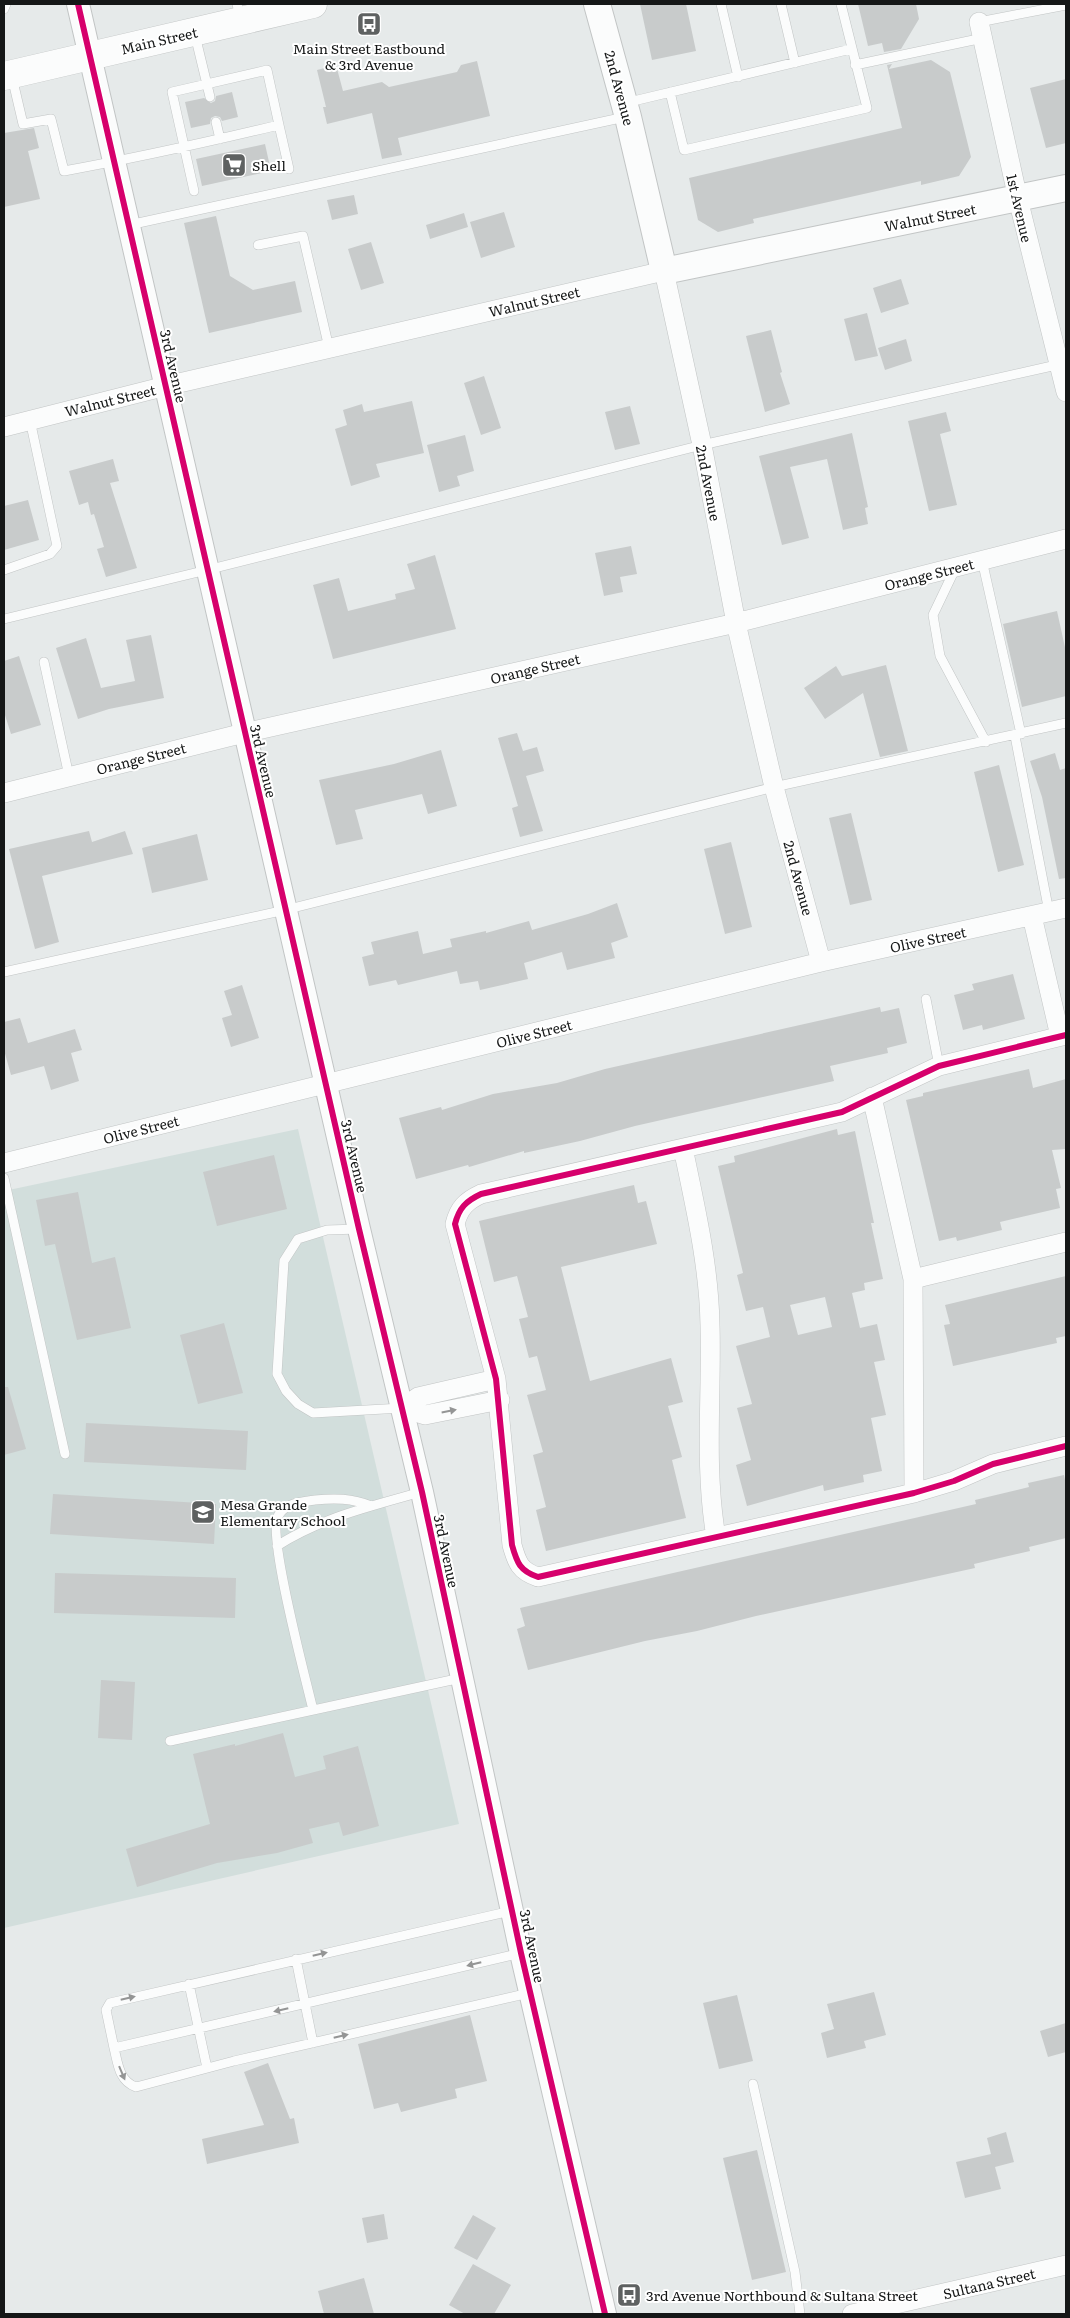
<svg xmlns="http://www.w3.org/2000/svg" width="1070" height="2318" font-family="Literata,serif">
<rect width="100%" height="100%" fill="#e6eaea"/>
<!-- built -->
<path fill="#d2dedc" d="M298,1129L459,1824L4,1928V1191Z"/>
<!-- building -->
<path fill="#c8cbcb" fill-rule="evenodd" d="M640,4H686L696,51L652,60Z
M858,4H916L919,19L901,49L884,52L882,43L868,46Z
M931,60L950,72L971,157L959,176L921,185V181L753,219L754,223L718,232L698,220L689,178L902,128L887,65L892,64L889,69Z
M477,61L490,116L398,138L402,155L382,159L372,113L327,124L323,107H326L317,70L336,65L343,91L382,82L389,87L457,72L461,65Z
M1066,79V143L1046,148L1030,88Z
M232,92L238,117L222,121L220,117L215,116L211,118L210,124L191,128L185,102L204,98L211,103L215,101L216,96Z
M34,128L39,148L28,151L40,199L4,207V133Z
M265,144L271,171L202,186L196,159Z
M354,195L358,214L332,220L327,200Z
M504,212L515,247L481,258L470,222Z
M464,213L468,227L430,239L426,225Z
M216,216L230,276L253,290L295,281L302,312L209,333L184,223Z
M371,242L384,283L361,290L348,249Z
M901,279L909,304L881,313L873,288Z
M867,313L878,356L855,361L844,319Z
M771,330L782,372L780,373L790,404L765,412L746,336Z
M906,339L912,361L885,370L878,348Z
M484,376L501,428L481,435L464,383Z
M412,401L424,453L376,464L380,477L351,486L335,429L347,425L343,410L362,404L364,412Z
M630,406L640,444L615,450L605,412Z
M946,412L951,431L940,434L957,505L929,511L908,421Z
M852,433L868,507L865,508L868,524L843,530L827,459L790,467L809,538L782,545L759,456Z
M465,435L474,471L457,476L460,486L439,492L427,445Z
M113,459L119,481L110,483L137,568L106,577L97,549L104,547L94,514L91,515L88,502L79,505L69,471Z
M28,500L39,540L4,550V506Z
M631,546L637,574L620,577L623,592L604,596L595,553Z
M435,555L456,629L333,659L313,585L339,578L348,611L396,599L395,594L415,589L407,564Z
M1057,611L1066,652V696L1022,707L1003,624Z
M151,635L164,698L109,709L78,719L56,648L86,638L101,688L135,681L126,640Z
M19,656L41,725L11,734L4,712V661Z
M886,665L908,751L880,757L863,693L825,719L804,688L836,666L842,676Z
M517,733L523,751L537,747L544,771L526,776L543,831L520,837L512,808L518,806L498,738Z
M441,750L457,806L428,814L422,794L355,810L363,839L336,845L319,780L394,764Z
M1055,753L1060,770L1066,768V878L1059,879L1042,797L1030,761Z
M999,765L1024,865L998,872L974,772Z
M851,813L872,900L850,905L829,818Z
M89,831L92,842L125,831L133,854L42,876L59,942L35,949L9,849Z
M197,834L208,880L152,893L142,848Z
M731,842L752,927L725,934L704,849Z
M617,903L628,937L611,943L615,958L567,970L562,952L524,963L528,979L480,990L478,981L460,984L457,971L398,985L396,980L369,986L362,957L374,954L371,942L418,931L423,954L452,947L450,939L486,931V933L529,921L532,930L588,914Z
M1013,974L1025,1019L983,1030L982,1025L963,1030L954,995L974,990L972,984Z
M242,985L259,1038L231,1047L222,1018L232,1015L224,991Z
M880,1007L881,1012L899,1008L907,1043L887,1048L888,1053L830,1066L834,1081L635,1126L580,1141L524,1153V1151L469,1167L468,1165L416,1179L399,1118L441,1107L442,1110L493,1094L557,1083L605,1069Z
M20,1018L28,1043L75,1029L82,1050L71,1053L79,1081L51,1090L44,1066L11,1075L4,1050V1022Z
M1029,1069L1033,1088L1066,1079V1149L1052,1150L1061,1188L1056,1189L1060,1208L1000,1222L1002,1230L957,1241L956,1237L939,1241L906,1100L923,1096V1093Z
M837,1129L838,1135L855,1131L874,1223H871L883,1279L864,1283L865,1290L852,1293L860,1328L877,1324L885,1360L874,1362L886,1415L871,1418L882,1471L863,1475L864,1482L824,1491L823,1485L747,1506L736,1465L751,1460L737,1408L752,1404L736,1346L770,1337L763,1307L746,1311L737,1275L743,1273L718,1166L735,1162L734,1156ZM825,1297L832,1327L798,1335L790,1305Z
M274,1155L287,1209L217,1226L203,1172Z
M634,1185L638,1203L646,1201L657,1244L561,1267L590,1381L671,1358L683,1402L668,1406L682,1457L672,1460L686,1518L546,1551L536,1510L546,1507L533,1455L543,1452L527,1395L546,1390L537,1356L529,1358L519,1319L528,1317L517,1276L494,1282L479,1221Z
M78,1192L92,1263L115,1257L131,1328L77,1340L55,1244L45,1246L36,1200Z
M1066,1276V1336L1056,1338L1057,1343L953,1366L944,1325L950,1324L945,1305Z
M224,1323L243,1393L198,1404L180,1335Z
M4,1387H8L26,1449L4,1455Z
M86,1423L248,1431L246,1470L84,1462Z
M1064,1475L1066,1485V1538L1029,1547L1030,1551L974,1564L975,1568L756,1616L697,1631L645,1641L528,1670L517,1629L525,1626L520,1608L976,1504L975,1500L1029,1487L1028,1483Z
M53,1494L216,1504L214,1544L50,1534Z
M55,1573L236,1578L235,1618L54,1613Z
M101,1680L135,1682L132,1740L98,1738Z
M283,1733L295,1777L326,1769L323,1756L358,1746L379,1826L343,1836L339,1822L309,1829L313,1843L277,1853L217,1863L137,1887L126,1849L210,1824L193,1754L235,1744V1746Z
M874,1992L886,2035L864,2041L866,2048L827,2058L821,2033L834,2029L827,2004Z
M737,1995L753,2061L719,2069L703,2003Z
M470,2015L487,2081L455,2089L457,2098L401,2112L398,2103L374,2109L358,2044Z
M1066,2023V2052L1048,2057L1040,2031Z
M268,2063L290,2119L294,2118L299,2143L207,2164L202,2139L264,2125L244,2072Z
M1006,2132L1014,2162L995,2167L1001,2189L965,2198L956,2162L991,2154L987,2138Z
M757,2150L786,2272L752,2280L723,2158Z
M384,2214L388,2239L367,2243L362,2218Z
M473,2215L496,2228L477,2260L454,2248Z
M473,2264L511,2285L494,2314H465L449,2305Z
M364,2278L374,2314H324L318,2291Z"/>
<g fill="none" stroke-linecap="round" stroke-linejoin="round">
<defs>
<path id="service" d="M237,4L240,18
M721,4L738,77
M781,4L795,63
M4,9L6,4
M979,22L1066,5
M195,35L210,97
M855,65L983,38
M12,77L23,124L51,119L64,171C136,158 208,142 279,125L267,70L172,92L194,191
M670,92L684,150L867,108L841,4
M625,103L851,49
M216,122L220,139
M279,125L289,169
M129,225L625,117
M258,245L303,236L329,348
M982,560L1021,734
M955,569L933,615L940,656L986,742
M4,570L50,554L57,546L30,420
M4,619L207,570L702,445L1061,364
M44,662L69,776
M1015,736L1049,912
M4,972L285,910L774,787L1066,723
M926,999L939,1066
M4,1178L65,1454
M359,1229L327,1230L298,1239L284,1261L277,1374L286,1391L298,1404L313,1413L402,1408
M277,1546C320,1518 372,1506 421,1492
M313,1710C306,1680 267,1534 278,1516C285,1503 301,1502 315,1500C334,1498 352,1498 371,1506
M170,1741L461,1678
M521,1953L114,2048C118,2064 119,2081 136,2087L234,2061L529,1993
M296,1959L313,2043
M189,1984L207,2068
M114,2048L106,2010L110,2003L511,1911
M753,2084L795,2272L800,2314"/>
<path id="minor" d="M979,22L1018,199L1066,392
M4,427L166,386L664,271L702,445L736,623L774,787L821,962
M4,793L244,733L736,623L1066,539
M1032,916L1060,1036
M1066,1035L939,1066L842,1112L481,1194C466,1201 459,1208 455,1224L496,1379L512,1545C517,1563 520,1571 538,1577L914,1493L954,1481L993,1464L1066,1446
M872,1097L913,1279L914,1493
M683,1148C695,1206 709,1265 710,1325C712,1396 704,1467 716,1537
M4,1163L821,962L1066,908
M913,1279L1066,1242
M402,1408L425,1415L500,1400
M402,1408L418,1397L496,1379
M852,2314L1066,2265"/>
<path id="tertiary" d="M78,4L359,1229L422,1492L521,1953L605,2314"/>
<path id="secondary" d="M597,4L628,117L664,271L1066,188"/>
<path id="primary" d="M4,76L313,4"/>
</defs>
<!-- service casing -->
<use href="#service" stroke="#c2c5c5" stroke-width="10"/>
<!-- minor casing -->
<use href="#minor" stroke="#c2c5c5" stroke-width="20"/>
<!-- tertiary casing -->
<use href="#tertiary" stroke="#c2c5c5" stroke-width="24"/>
<!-- secondary casing -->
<use href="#secondary" stroke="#c2c5c5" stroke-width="28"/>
<!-- primary casing -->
<use href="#primary" stroke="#c2c5c5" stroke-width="29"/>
<!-- service -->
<use href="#service" stroke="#fbfcfc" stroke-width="9"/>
<!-- minor -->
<use href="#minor" stroke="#fbfcfc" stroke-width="19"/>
<!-- tertiary -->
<use href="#tertiary" stroke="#fbfcfc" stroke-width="22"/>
<!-- secondary -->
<use href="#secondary" stroke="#fbfcfc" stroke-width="26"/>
<!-- primary -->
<use href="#primary" stroke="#fbfcfc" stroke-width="28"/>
<defs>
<path id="cycleway" d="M78,4L359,1229L422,1492L521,1953L605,2314
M1066,1035L939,1066L842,1112L481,1194C466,1201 459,1208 455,1224L496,1379L512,1545C517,1563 520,1571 538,1577L914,1493L954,1481L993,1464L1066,1446"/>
</defs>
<!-- cycleway casing -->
<use href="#cycleway" stroke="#fff" stroke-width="9"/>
<!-- cycleway -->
<use href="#cycleway" stroke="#d6006c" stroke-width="6"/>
</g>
<!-- one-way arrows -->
<defs><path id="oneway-solid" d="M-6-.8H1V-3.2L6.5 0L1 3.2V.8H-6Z" transform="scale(1.25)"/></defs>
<g fill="#949595">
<use href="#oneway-solid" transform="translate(449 1411) rotate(-11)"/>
<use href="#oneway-solid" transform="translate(320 1954) rotate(-13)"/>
<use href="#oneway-solid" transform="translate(474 1964) rotate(166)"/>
<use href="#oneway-solid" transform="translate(128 1998) rotate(-13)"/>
<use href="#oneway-solid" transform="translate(281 2010) rotate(167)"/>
<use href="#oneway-solid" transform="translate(341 2036) rotate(-13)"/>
<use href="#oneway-solid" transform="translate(122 2073) rotate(67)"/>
</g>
<!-- icons -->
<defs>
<symbol id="bus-square" viewBox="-11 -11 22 22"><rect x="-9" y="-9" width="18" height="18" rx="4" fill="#5e6161" stroke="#fff"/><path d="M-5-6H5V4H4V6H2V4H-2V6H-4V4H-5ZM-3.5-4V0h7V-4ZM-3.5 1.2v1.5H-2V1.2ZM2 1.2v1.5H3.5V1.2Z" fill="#fff"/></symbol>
<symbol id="supermarket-square" viewBox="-11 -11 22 22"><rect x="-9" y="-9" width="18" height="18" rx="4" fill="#5e6161" stroke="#fff"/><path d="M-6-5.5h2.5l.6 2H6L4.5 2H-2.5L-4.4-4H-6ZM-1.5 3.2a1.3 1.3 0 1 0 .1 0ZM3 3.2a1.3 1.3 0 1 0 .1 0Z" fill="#fff"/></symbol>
<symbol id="school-square" viewBox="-11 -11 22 22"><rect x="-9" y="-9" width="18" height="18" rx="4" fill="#5e6161" stroke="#fff"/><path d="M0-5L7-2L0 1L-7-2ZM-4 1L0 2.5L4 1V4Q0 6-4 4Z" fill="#fff"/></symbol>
</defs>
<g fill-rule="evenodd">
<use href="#bus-square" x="355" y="10" width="28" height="28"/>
<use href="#supermarket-square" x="220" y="151" width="28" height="28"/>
<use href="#school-square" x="189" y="1498" width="28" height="28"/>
<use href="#bus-square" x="615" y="2281" width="28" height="28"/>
</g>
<g text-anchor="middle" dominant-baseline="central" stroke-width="4" stroke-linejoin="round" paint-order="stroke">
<!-- street labels -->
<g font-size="14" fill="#151717" stroke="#fff">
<text transform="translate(159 40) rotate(-13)">Main Street</text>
<text transform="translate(620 88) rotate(75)">2nd Avenue</text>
<text transform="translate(1020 208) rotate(77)">1st Avenue</text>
<text transform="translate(930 217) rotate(-11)">Walnut Street</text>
<text transform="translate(534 301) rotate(-13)">Walnut Street</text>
<text transform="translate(174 366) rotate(77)">3rd Avenue</text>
<text transform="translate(110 400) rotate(-14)">Walnut Street</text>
<text transform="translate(709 483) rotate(79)">2nd Avenue</text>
<text transform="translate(929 574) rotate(-14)">Orange Street</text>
<text transform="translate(535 668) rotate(-13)">Orange Street</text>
<text transform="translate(141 758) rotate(-14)">Orange Street</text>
<text transform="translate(264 761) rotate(77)">3rd Avenue</text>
<text transform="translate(799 878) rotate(75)">2nd Avenue</text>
<text transform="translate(928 939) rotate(-12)">Olive Street</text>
<text transform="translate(534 1033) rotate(-14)">Olive Street</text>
<text transform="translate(141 1129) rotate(-14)">Olive Street</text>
<text transform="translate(355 1156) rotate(77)">3rd Avenue</text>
<text transform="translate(447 1551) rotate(78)">3rd Avenue</text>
<text transform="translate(533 1946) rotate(78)">3rd Avenue</text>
<text transform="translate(989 2283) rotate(-13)">Sultana Street</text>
</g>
<!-- poi labels -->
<g font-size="14" fill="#151717" stroke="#fff" text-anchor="start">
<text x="369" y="48" text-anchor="middle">Main Street Eastbound<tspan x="369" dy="16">&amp; 3rd Avenue</tspan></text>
<text x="252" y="165">Shell</text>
<text x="220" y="1504">Mesa Grande<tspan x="220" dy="16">Elementary School</tspan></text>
<text x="646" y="2295">3rd Avenue Northbound &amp; Sultana Street</text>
</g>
</g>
<!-- border -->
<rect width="1070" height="2318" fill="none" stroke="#151717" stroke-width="10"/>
</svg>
